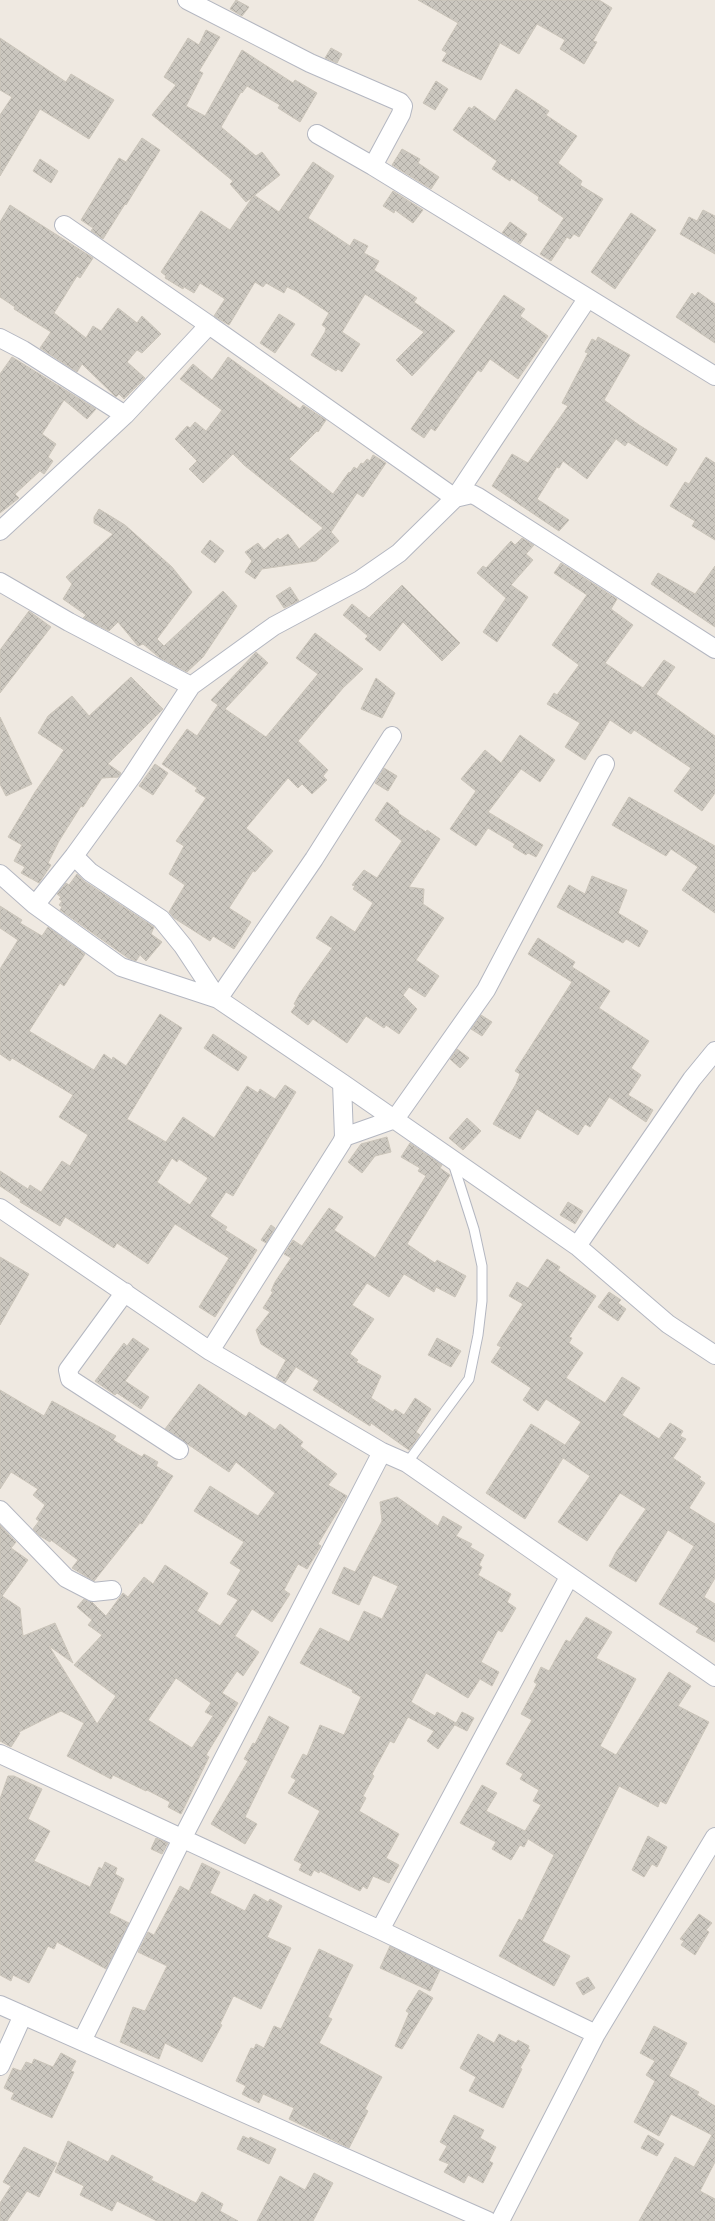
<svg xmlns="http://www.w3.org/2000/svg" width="715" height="2221" font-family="Barlow,sans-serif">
<defs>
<pattern id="building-cross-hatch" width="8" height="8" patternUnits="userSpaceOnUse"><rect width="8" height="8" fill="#cbc7bf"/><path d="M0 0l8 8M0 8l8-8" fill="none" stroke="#afaba4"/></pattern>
</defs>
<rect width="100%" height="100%" fill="#efe9e1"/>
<!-- building -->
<path fill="url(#building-cross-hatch)" stroke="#cbc5ba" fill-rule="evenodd" d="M236,0L249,7L242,16L230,9Z
M418,0H599L612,8L593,41L597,42L584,64L560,49L565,40L537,24L519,54L500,43L481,80L442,61L447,53L442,50L458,23Z
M206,30L220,37L199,71L203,73L186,106L205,116L242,50L293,83L295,80L317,93L300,122L278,108L280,105L247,86L242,93L241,92L221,127L256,156L262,152L280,175L246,202L230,184L233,181L152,115L176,85L164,77L188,38L199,45Z
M0,38L66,82L71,74L114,100L89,139L40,109L0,176V115L12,97L0,90Z
M331,48L342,54L337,63L325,58Z
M436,81L448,89L435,110L423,103Z
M516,89L549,111L546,115L577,136L558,163L582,181L580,185L603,199L579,237L574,234L570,239L567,237L551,261L540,254L564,218L538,200L539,197L511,178L510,181L492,169L497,161L453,130L469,107L472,109L474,106L495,121Z
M142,138L160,150L126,205L125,204L103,239L91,231L93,228L81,220L119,158L126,162Z
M402,149L420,159L418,163L439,177L431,189L392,165Z
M40,159L58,171L51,183L33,171Z
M313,162L334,176L308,218L350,246L354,239L368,246L364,253L379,261L374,270L417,298L414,302L455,331L412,376L396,360L424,332L365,294L342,332L360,344L342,372L338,369L336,371L311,355L325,332L326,328L322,325L329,313L296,291L287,287L284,293L266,283L263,287L255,282L229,325L214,316L225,299L200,283L194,293L184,287L183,289L165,278L166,276L161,272L201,211L230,230L254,195L279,212Z
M393,191L423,210L413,223L395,210L394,213L383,206Z
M10,205L93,258L80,278L77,276L54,313L86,338L93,326L101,331L118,308L137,323L142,316L161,334L142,353L137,350L127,362L145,378L124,399L119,394L116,397L82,364L77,372L40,348L51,332L14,309L15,307L0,297V222Z
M703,210L715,216V254L680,234L689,217L697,221Z
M631,213L656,230L615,289L591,272Z
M510,222L527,234L520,244L502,233Z
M698,292L715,304V343L676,317L692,293L695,296Z
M504,295L525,309L520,316L548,336L518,379L490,359L481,372L478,370L435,431L431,428L424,438L411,429Z
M279,314L295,324L275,353L260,343Z
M598,337L630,355L604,400L639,425L677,449L667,466L628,442L625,446L616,439L587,479L563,461L559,468L557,467L537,499L569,520L559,531L492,486L512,454L528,463L568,406L562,403L588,353L585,352L592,339L596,341Z
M12,357L96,409L87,419L64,400L42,434L56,444L48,457L53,461L44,474L40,471L15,494L19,498L0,513V374Z
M228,357L300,409L303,405L326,420L318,432L317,431L289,459L333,494L349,472L350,473L354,467L357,469L361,463L363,464L367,459L370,461L373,455L386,463L363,497L357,493L331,532L339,541L316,561L262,569L255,579L245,572L252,561L245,552L258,543L264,550L278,538L280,540L288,534L299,549L323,528L244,465L233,454L203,483L189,469L197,461L175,439L187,426L190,428L195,422L206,431L222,410L180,379L193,364L212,380Z
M706,457L715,463V540L692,526L695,521L670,506L685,482L689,484Z
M99,509L125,525L172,567L192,592L157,639L164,646L223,591L237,606L203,657L187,672L160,658L143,644L138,646L118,622L109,631L83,618L86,615L63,599L72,584L66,577L113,534L94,523V517Z
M522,538L534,545L526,554L533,560L511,585L528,597L497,642L483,632L506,598L477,573L483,566L486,568L511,541L515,545Z
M210,540L224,551L215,563L201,552Z
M561,563L617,599L611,609L633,625L605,663L643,688L664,660L675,667L656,694L715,736V793L702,811L674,791L691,768L634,730L631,734L610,720L585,760L565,747L580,723L547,704L554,693L557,695L579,665L552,645L587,595L554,573Z
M715,566V627L651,584L658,573L695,594Z
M402,585L460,643L442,661L403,622L380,651L365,639L368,636L343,615L352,604L369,618Z
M290,587L299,601L284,608L276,596Z
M29,611L51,627L0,693V650Z
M315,633L363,669L343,688L298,741L328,770L323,776L327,780L312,794L302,784L298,788L288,778L246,828L273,851L255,872L253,871L229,908L251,922L234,949L213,936L210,941L174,918L169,912L185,885L169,874L184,846L176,841L206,798L195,791L197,788L162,764L187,729L197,736L218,705L211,700L256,652L268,663L225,709L266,737L318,674L296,658Z
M131,677L163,709L108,764L121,773L119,777L102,778L83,807L81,806L59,841L48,863L51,865L39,883L21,873L25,867L14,861L22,845L8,837L35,792L64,750L38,733L48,716L72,696L89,716Z
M376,678L395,693L382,718L361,709Z
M0,717L32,784L6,796L0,784Z
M520,735L555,760L540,782L521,769L488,812L543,845L536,857L528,853L526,855L513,847L515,844L488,828L476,846L450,829L476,791L461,779L485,750L501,763Z
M155,764L168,773L153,795L139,786Z
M384,768L397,776L388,791L375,783Z
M629,797L715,846V913L682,890L698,867L671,849L666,856L612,825Z
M387,802L399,811L398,813L426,832L427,830L440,839L409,887L424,889L423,904L444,918L416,960L439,976L425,997L409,987L403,995L417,1009L399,1034L386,1025L384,1028L366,1016L347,1043L313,1019L308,1025L291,1012L296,1005L294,1004L300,993L332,948L316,938L331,916L355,932L373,903L353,889L355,886L352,885L364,870L377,878L402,841L375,820Z
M77,874L84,881L154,927L151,934L162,942L146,961L140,955L136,961L128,958L60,910L62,907L59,905L62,901L59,899L61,897L57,894L66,883L69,885Z
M592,876L627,890L618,913L648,931L639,947L626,939L623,943L557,907L569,885L585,894Z
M0,906L22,920L20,923L42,936L48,927L85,954L64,986L60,983L29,1031L94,1070L104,1054L112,1060L113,1057L126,1066L160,1014L182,1028L127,1119L166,1142L183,1117L214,1138L247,1086L258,1093L260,1089L275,1099L285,1085L296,1092L233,1196L226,1192L210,1216L227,1227L225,1230L257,1250L215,1317L199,1307L229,1258L175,1224L148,1264L117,1243L114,1248L65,1217L60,1226L20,1202L21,1200L0,1186V1171L28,1189L30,1185L41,1192L62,1161L70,1166L88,1135L59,1117L73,1095L12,1058L10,1061L0,1054V969L18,940L0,928ZM172,1158L177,1162L179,1159L208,1178L190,1205L157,1182Z
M538,938L575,962L572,967L610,991L599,1008L649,1041L631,1068L641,1075L628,1095L653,1110L646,1122L609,1097L590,1127L585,1124L578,1135L537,1109L520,1139L493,1124L516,1084L520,1074L515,1071L572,982L528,954Z
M481,1015L492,1022L482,1036L471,1029Z
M213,1034L247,1057L238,1071L204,1048Z
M457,1049L469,1058L460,1068L450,1059Z
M467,1118L481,1131L463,1150L449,1138Z
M387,1137L391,1152L375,1156L362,1173L348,1162L361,1144Z
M410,1143L442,1165L440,1168L450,1175L407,1244L435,1263L437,1260L466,1276L455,1297L436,1287L434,1292L404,1274L389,1297L367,1283L352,1305L374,1319L350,1354L358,1360L356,1362L381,1376L371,1398L393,1412L395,1409L404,1415L415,1398L431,1409L416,1432L420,1435L409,1450L371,1423L370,1426L313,1390L319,1381L296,1367L285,1383L276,1378L286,1360L261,1344L256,1330L270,1312L263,1308L273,1292L271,1291L275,1282L291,1258L284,1254L293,1240L302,1246L329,1208L343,1217L334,1230L375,1258L426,1176L418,1171L420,1168L401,1157Z
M568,1202L583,1211L575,1224L560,1215Z
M271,1225L275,1228L266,1243L261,1240Z
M0,1257L29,1274L0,1325Z
M547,1259L560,1267L558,1270L596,1296L569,1337L572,1338L569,1343L583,1353L566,1378L605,1403L622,1377L640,1388L622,1415L659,1439L670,1423L683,1431L680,1436L686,1439L673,1458L701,1477L699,1479L705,1483L689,1508L715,1524V1578L704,1597L715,1604V1642L696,1632L699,1628L659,1604L694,1546L668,1530L636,1582L609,1566L616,1552L646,1509L620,1493L587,1541L558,1522L590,1476L563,1458L525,1519L486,1493L531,1424L565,1445L581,1422L546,1399L538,1411L523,1400L531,1388L491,1362L501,1347L497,1345L523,1304L509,1296L517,1282L528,1288Z
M609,1292L621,1300L618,1303L626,1309L618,1321L598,1307Z
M133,1338L149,1349L125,1381L149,1397L141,1409L117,1393L115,1395L95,1381L124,1343L127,1346Z
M437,1338L461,1351L451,1367L428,1355Z
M199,1384L246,1417L249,1412L275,1430L280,1424L303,1442L300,1446L337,1474L328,1485L347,1496L318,1544L321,1546L307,1569L298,1564L284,1590L290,1594L272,1622L252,1609L235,1636L259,1652L243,1676L237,1671L222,1693L238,1703L206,1755L209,1757L181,1814L168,1807L170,1802L147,1790L146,1791L113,1775L111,1779L67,1756L84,1723L61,1711L19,1732L20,1733L11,1747L0,1741V1525L16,1542L11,1548L28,1560L2,1596L20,1608L23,1636L55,1623L73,1663L49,1646L97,1724L116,1696L74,1665L102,1635L88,1625L92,1620L77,1607L84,1599L92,1602L106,1616L123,1593L128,1597L144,1577L153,1584L165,1565L208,1593L197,1611L220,1626L238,1600L227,1594L241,1570L230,1563L244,1542L194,1511L210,1486L258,1516L275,1493L236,1462L229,1472L165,1429ZM176,1678L211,1703L205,1712L213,1716L192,1748L148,1720Z
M0,1390L44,1416L52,1401L116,1436L113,1440L142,1457L144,1454L158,1462L156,1466L173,1476L142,1524L140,1523L94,1581L72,1568L78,1560L51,1540L50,1542L40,1536L33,1529L39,1521L36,1519L45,1505L33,1495L38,1489L11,1472L0,1489Z
M397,1497L438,1526L443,1516L462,1527L456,1536L472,1544L470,1547L484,1555L479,1565L482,1567L478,1575L511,1594L507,1602L516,1608L502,1632L498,1630L481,1662L499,1672L492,1686L480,1679L468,1698L426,1673L411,1702L435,1716L437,1712L456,1723L438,1749L427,1741L434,1731L408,1717L394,1743L390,1741L372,1774L374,1776L363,1796L366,1798L359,1811L399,1834L386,1858L399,1865L389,1883L373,1876L367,1889L363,1886L360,1891L320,1871L319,1873L314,1870L311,1876L299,1870L302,1864L294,1860L320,1811L288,1793L296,1780L291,1777L303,1754L307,1756L320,1725L344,1735L361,1697L352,1692L353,1690L300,1663L320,1628L349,1642L364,1611L382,1619L398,1586L373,1575L359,1605L332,1593L344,1567L355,1572L382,1521L380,1502Z
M586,1617L612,1632L596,1658L636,1679L600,1746L616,1755L669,1672L691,1686L678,1706L709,1722L666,1804L660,1801L658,1807L619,1786L542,1941L570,1956L554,1986L499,1956L519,1919L522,1921L554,1855L528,1839L524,1847L520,1845L511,1860L492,1849L496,1842L460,1823L482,1785L497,1793L486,1811L525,1831L541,1805L533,1801L539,1790L520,1779L523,1774L506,1764L532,1720L521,1714L537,1684L534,1682L541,1667L549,1671L566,1640L570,1642Z
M462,1712L474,1718L467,1731L455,1725Z
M269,1716L289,1727L245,1817L257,1824L245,1844L211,1824L248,1761L244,1759L253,1743L255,1744Z
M8,1776H14L42,1789L28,1819L50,1831L34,1861L90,1887L99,1867L102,1869L105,1862L117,1868L115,1874L124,1879L109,1913L129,1923L106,1969L57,1942L54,1949L48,1946L29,1983L13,1975L11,1981L0,1975V1799Z
M648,1836L667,1847L657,1867L652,1864L644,1877L632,1870Z
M156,1838L168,1843L162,1854L151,1849Z
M202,1863L220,1872L210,1893L245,1911L254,1894L268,1902L270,1899L282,1906L267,1937L291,1948L261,2009L234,1996L233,1997L220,2024L222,2025L202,2062L165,2043L159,2059L120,2042L133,2007L145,2011L167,1966L138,1952L148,1932L154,1935L180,1886L189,1891Z
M699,1914L712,1923L706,1930L709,1932L695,1955L681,1945L684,1941L680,1939Z
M390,1946L440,1970L430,1991L380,1968Z
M319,1949L353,1965L328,2017L332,2019L319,2043L382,2077L365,2109L368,2111L349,2148L289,2119L294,2108L263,2094L259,2103L242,2094L246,2086L236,2081L251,2048L254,2049L256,2044L264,2048L274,2026L281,2029Z
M588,1977L595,1988L583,1995L576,1983Z
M419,1990L433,1998L402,2049L395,2046L409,2013L406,2011Z
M654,2026L687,2043L669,2076L699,2092L697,2095L715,2106V2162L700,2191L715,2199V2221H639L675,2157L694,2167L712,2135L671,2114L659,2136L634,2122L655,2081L646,2075L655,2061L640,2053Z
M478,2034L494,2043L499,2034L516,2043L518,2040L529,2046L528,2049L530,2050L520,2068L522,2069L503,2108L469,2091L476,2077L460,2068Z
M61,2053L76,2061L71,2071L74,2072L52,2118L11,2099L14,2093L4,2088L13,2068L21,2071L26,2062L32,2064L34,2059L53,2067Z
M454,2115L484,2130L480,2138L496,2147L489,2161L493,2163L483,2183L468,2175L464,2183L444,2172L449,2164L439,2160L447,2146L440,2142Z
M648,2135L664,2144L657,2156L641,2148Z
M243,2136L249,2139L250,2137L276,2149L269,2164L237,2149Z
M68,2141L108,2162L112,2155L153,2177L151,2180L196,2203L202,2192L223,2204L220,2211L238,2221H157L117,2201L112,2211L80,2195L84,2186L55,2172Z
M24,2147L57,2163L39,2197L27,2191L7,2221H0V2203L11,2186L3,2182Z
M314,2173L333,2183L313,2221H257L280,2176L305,2190Z"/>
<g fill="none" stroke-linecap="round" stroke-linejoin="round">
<defs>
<path id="lane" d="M407,1463L469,1379L478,1335L482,1301V1266L474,1229L453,1163"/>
<path id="street" d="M187,0L310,63L400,102L403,106L401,114L373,166
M317,134L373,166L715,376
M64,225L209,325
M0,338L23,350L125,415
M0,531L125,415L209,325L455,498L472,494L478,497L715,649
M0,582L69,622L191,686
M74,856L90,872L161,919L183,946L218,999L314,859L392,736
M0,874L35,905L121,967L218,999L342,1083L577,1246L668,1324L715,1355
M35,905L74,856L132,776L191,686L274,626L360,580L399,553L455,498L587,299
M344,1137L395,1119L486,990L605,764
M0,1208L210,1351L382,1452L407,1463L715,1677
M577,1246L692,1079L715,1051
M125,1292L68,1370L70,1379L179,1450
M210,1351L342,1142L344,1137L342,1083
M0,1510L66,1578L93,1592L112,1590
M0,1754L380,1930L596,2034
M380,1930L569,1577
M0,2005L488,2221
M82,2041L183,1837L382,1452
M0,2066L23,2015
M500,2221L596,2034L715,1837"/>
</defs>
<!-- lane casing -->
<use href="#lane" stroke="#b4b7c1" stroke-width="11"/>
<!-- street casing -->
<use href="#street" stroke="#b4b7c1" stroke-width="20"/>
<!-- lane -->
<use href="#lane" stroke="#fff" stroke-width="9"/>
<!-- street -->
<use href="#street" stroke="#fff" stroke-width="18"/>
</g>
</svg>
